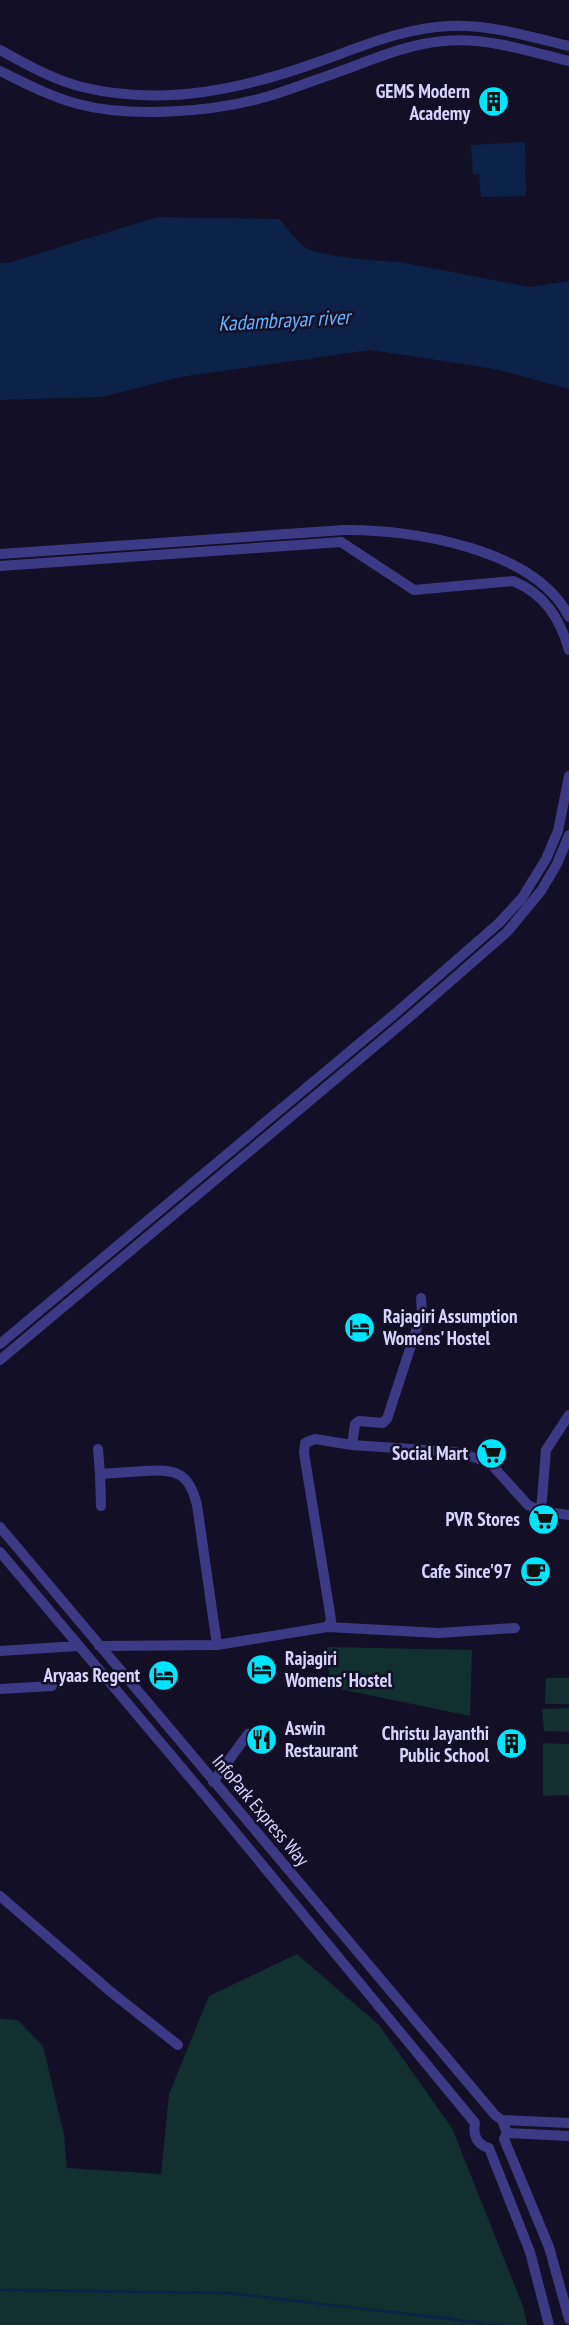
<svg xmlns="http://www.w3.org/2000/svg" width="569" height="2325" font-family="'PT Sans Narrow',sans-serif">
<rect width="100%" height="100%" fill="#130f26"/>
<!-- green -->
<path fill="#12302f" d="M327,1647L472,1650L470,1716L330,1687Z
M546,1678H569V1704H545Z
M569,1708V1732L544,1731L542,1709Z
M543,1743L569,1744V1795L543,1796Z
M297,1954L379,2025L452,2128L524,2309L527,2325H0V2019L18,2020L43,2046L64,2135L67,2168L161,2174L169,2094L209,1996Z"/>
<!-- water -->
<path fill="#0c2248" d="M525,142L526,196L481,197L479,174L473,175L471,145Z
M157,217L279,219C287,227 296,241 306,248C318,256 384,262 400,262L530,287L569,281V389L495,369L371,350L180,377L103,397L0,400V263H8Z"/>
<g fill="none" stroke-linecap="round" stroke-linejoin="round">
<!-- stream -->
<path stroke="#0c2248" stroke-width="2.5" d="M0,2290L229,2293L502,2325"/>
<!-- minor -->
<path stroke="#3d3a85" stroke-width="10" d="M0,50C26,64 53,80 82,87C164,107 244,89 321,61C363,46 404,28 449,26C489,24 531,37 569,46
M0,71C25,83 51,97 78,104C130,118 210,112 262,98C284,92 306,83 327,76C365,63 404,44 444,41C486,37 528,51 569,61
M0,554L344,530C412,529 536,549 569,617
M0,566L341,542L414,590L513,581C545,594 560,619 569,650
M0,1344L397,1012L499,923L522,898L546,859L558,831L569,776
M0,1360L405,1021L507,932L541,891L557,864L569,835
M352,1445L355,1424L359,1421L383,1423L387,1419L422,1312L421,1298
M98,1449L100,1474C114,1473 129,1472 144,1471C176,1469 189,1472 197,1505L217,1645
M100,1474L101,1506
M541,1511L569,1515
M0,1527L495,2115L502,2120L507,2133L504,2139L549,2247L569,2319
M0,1552L208,1799L475,2123C473,2135 476,2144 489,2148L530,2252L549,2325
M327,1627L439,1633L515,1628
M99,1646L217,1645L327,1627L331,1621L330,1613L304,1453L305,1443L315,1439L352,1445L456,1452L489,1462L528,1505L541,1511L546,1450L569,1415
M0,1651L78,1646
M0,1689L52,1686
M213,1782L248,1734
M0,1896L111,1992L178,2045
M502,2120L569,2123
M507,2133L569,2136"/>
</g>
<!-- icons -->
<defs>
<symbol id="building-disc" viewBox="-11 -11 22 22"><circle r="9.5" fill="#00e5ff" stroke="#130f26"/><path d="M-4-6H4V6H1V3H-1V6H-4ZM-2.5-4.3h1.7v1.8h-1.7ZM.8-4.3h1.7v1.8H.8ZM-2.5-1h1.7V.8h-1.7ZM.8-1h1.7V.8H.8Z" fill="#111"/></symbol>
<symbol id="hotel-disc" viewBox="-11 -11 22 22"><circle r="9.5" fill="#00e5ff" stroke="#130f26"/><path d="M-6-4.5h1.5V1H6V5H4.5V3h-9V5H-6ZM-4 0a1.8 1.8 0 1 1 3.6 0ZM.5 0V-2.5h3Q6-2.5 6 0Z" fill="#111"/></symbol>
<symbol id="supermarket-disc" viewBox="-11 -11 22 22"><circle r="9.5" fill="#00e5ff" stroke="#130f26"/><path d="M-6-5.5h2.5l.6 2H6L4.5 2H-2.5L-4.4-4H-6ZM-1.5 3.2a1.3 1.3 0 1 0 .1 0ZM3 3.2a1.3 1.3 0 1 0 .1 0Z" fill="#111"/></symbol>
<symbol id="cafe-disc" viewBox="-11 -11 22 22"><circle r="9.5" fill="#00e5ff" stroke="#130f26"/><path d="M-5.5-4.5H6V0H3Q3 3.5 0 3.5H-2.5Q-5.5 3.5-5.5 0ZM3-3.2v2h1.7v-2ZM-6 4.5H4V6H-6Z" fill="#111"/></symbol>
<symbol id="restaurant-disc" viewBox="-11 -11 22 22"><circle r="9.5" fill="#00e5ff" stroke="#130f26"/><path d="M-5-6h1v4h1v-4h1v4h1v-4h1v5L-1.5 .5V6h-2V.5L-5-1ZM5-6V6H3V1.5H1.5Q1.5-4 5-6Z" fill="#111"/></symbol>
</defs>
<g fill-rule="evenodd">
<use href="#building-disc" x="476" y="84" width="35" height="35"/>
<use href="#hotel-disc" x="342" y="1310" width="35" height="35"/>
<use href="#supermarket-disc" x="474" y="1436" width="35" height="35"/>
<use href="#supermarket-disc" x="526" y="1502" width="35" height="35"/>
<use href="#cafe-disc" x="518" y="1554" width="35" height="35"/>
<use href="#hotel-disc" x="244" y="1652" width="35" height="35"/>
<use href="#hotel-disc" x="146" y="1658" width="35" height="35"/>
<use href="#restaurant-disc" x="244" y="1722" width="35" height="35"/>
<use href="#building-disc" x="494" y="1726" width="35" height="35"/>
</g>
<g text-anchor="middle" dominant-baseline="central" stroke-width="5" stroke-linejoin="round" paint-order="stroke">
<!-- poi labels -->
<g font-size="19" font-weight="bold" fill="#d9d4ff" stroke="#130f26" text-anchor="end">
<text x="470" y="91">GEMS Modern<tspan x="470" dy="22">Academy</tspan></text>
<text x="383" y="1316" text-anchor="start">Rajagiri Assumption<tspan x="383" dy="22">Womens' Hostel</tspan></text>
<text x="468" y="1453">Social Mart</text>
<text x="520" y="1519">PVR Stores</text>
<text x="512" y="1571">Cafe Since'97</text>
<text x="285" y="1658" text-anchor="start">Rajagiri<tspan x="285" dy="22">Womens' Hostel</tspan></text>
<text x="140" y="1675">Aryaas Regent</text>
<text x="285" y="1728" text-anchor="start">Aswin<tspan x="285" dy="22">Restaurant</tspan></text>
<text x="489" y="1733">Christu Jayanthi<tspan x="489" dy="22">Public School</tspan></text>
</g>
<!-- street labels -->
<g font-size="19" fill="#d9d4ff" stroke="#130f26">
<text transform="translate(261 1810) rotate(50)">InfoPark Express Way</text>
</g>
<!-- water labels -->
<g font-size="21" font-style="italic" fill="#62b6ff" stroke="#130f26">
<text transform="translate(284 320) rotate(-3)">Kadambrayar river</text>
</g>
</g>
</svg>
